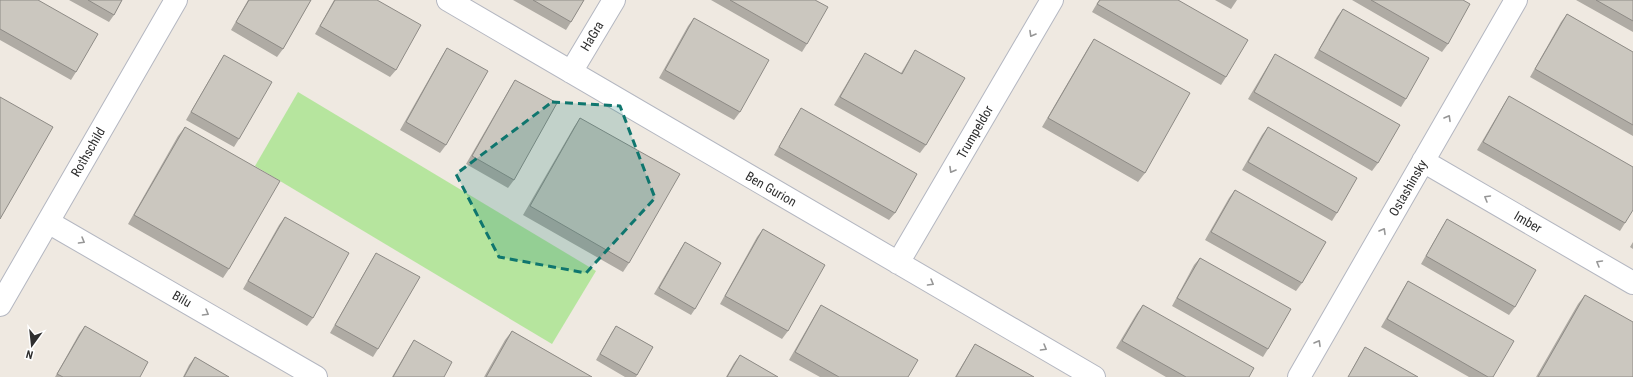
<svg xmlns="http://www.w3.org/2000/svg" width="1633" height="377" font-family="'Roboto Condensed',sans-serif">
<rect width="100%" height="100%" fill="#efe9e1"/>
<!-- green -->
<path fill="#b6e59e" d="M298,92L596,271L552,344L255,166Z"/>
<g fill="none" stroke-linecap="round" stroke-linejoin="round">
<defs>
<path id="minor" d="M448,0L1094,377
M571,72L614,0
M1423,161L1633,283
M48,222L316,377
M898,263L1052,0
M0,305L176,0
M1299,377L1516,0"/>
</defs>
<!-- minor casing -->
<use href="#minor" stroke="#b4b7c1" stroke-width="24"/>
<!-- minor -->
<use href="#minor" stroke="#fff" stroke-width="22"/>
</g>
<!-- wall -->
<path fill="#afaba4" d="M0,0L76,72L71,80L0,40Z
M69,0H122L114,15L109,22Z
M248,0H311L283,49L277,57L231,30Z
M334,0H377L396,70L390,77L315,34Z
M513,0H584L571,22L566,30Z
M711,0H815L807,44L802,52Z
M1099,0H1178L1226,77L1221,85L1092,12Z
M1215,0H1237L1231,9Z
M1352,0H1463L1448,44L1442,52Z
M1576,0H1633V32Z
M1343,9L1406,99L1401,107L1314,58L1337,17Z
M1567,14L1633,52V136L1530,77L1561,22Z
M694,18L740,112L734,120L659,78L688,26Z
M1094,39L1145,173L1138,182L1042,127L1088,48Z
M447,48L446,145L440,153L400,130L442,56Z
M915,50L926,145L920,153L834,105L860,61L865,53L901,73L910,58Z
M1275,54L1378,163L1372,171L1248,99L1270,62Z
M224,55L239,139L234,147L186,120L219,63Z
M515,80L514,180L508,188L466,164L510,88Z
M1509,96L1625,223L1620,231L1477,150L1504,104Z
M801,108L895,213L889,220L774,155L796,116Z
M580,118L629,263L623,272L523,215L574,127Z
M185,127L229,269L223,278L128,224L178,136Z
M1268,127L1337,213L1332,221L1242,170L1262,135Z
M1235,190L1302,283L1296,291L1205,240L1229,198Z
M285,217L313,318L307,326L243,289L279,225Z
M1447,219L1515,307L1509,315L1421,264L1442,227Z
M763,229L788,331L782,339L720,304L757,237Z
M685,242L695,309L691,315L654,294L681,248Z
M1633,242V249L1630,247Z
M376,253L378,349L373,357L330,333L371,261Z
M1200,258L1268,349L1263,357L1172,306L1194,265Z
M1408,281L1493,377H1469L1381,327L1403,289Z
M1585,295L1633,377H1536L1578,304Z
M821,305L908,377H820L789,360L816,313Z
M1143,305L1249,377H1166L1116,348L1137,313Z
M85,326L140,377H55L79,334Z
M616,326L653,347L636,377H625L596,360L612,332Z
M512,331L592,377H484L505,340Z
M414,340L444,377H392L410,346Z
M975,344L1034,377H955L970,352Z
M1365,347L1418,377H1348L1361,353Z
M740,355L778,377H726L734,363Z
M195,357L229,377H183L189,365Z"/>
<!-- building -->
<path fill="#cbc7bf" stroke="#8e8b86" d="M0,0H38L98,34L76,72L0,29Z
M88,0H122L114,15Z
M249,0H311L283,49L236,22Z
M335,0H377L421,25L396,70L320,26Z
M533,0H584L571,22Z
M730,0H815L828,7L807,44Z
M1100,0H1178L1248,40L1226,77L1097,4Z
M1371,0H1463L1470,4L1448,44Z
M1596,0H1633V21Z
M1343,9L1429,58L1406,99L1319,50Z
M1567,14L1633,52V125L1535,69Z
M694,18L769,60L740,112L665,70Z
M1094,39L1190,93L1145,173L1048,118Z
M447,48L488,71L446,145L406,122Z
M915,50L965,78L926,145L840,97L865,53L902,74Z
M1275,54L1400,125L1378,163L1254,92Z
M224,55L272,82L239,139L191,112Z
M515,80L557,103L514,180L472,156Z
M1509,96L1633,167V210L1625,223L1483,142Z
M0,97L53,127L0,219Z
M801,108L917,174L895,213L779,147Z
M580,118L680,174L629,263L530,206Z
M185,127L280,181L229,269L134,215Z
M1268,127L1357,178L1337,213L1248,162Z
M1235,190L1326,242L1302,283L1211,232Z
M285,217L349,253L313,318L248,281Z
M1447,219L1536,270L1515,307L1426,256Z
M763,229L825,265L788,331L725,296Z
M685,242L721,263L695,309L659,288Z
M376,253L420,277L378,349L335,325Z
M1200,258L1291,309L1268,349L1177,298Z
M1408,281L1514,341L1493,377H1488L1387,319Z
M1585,295L1633,322V377H1538Z
M821,305L918,360L908,377H839L795,352Z
M1143,305L1254,368L1249,377H1186L1122,341Z
M85,326L148,362L140,377H63L57,374Z
M616,326L653,347L637,375L600,354Z
M512,331L592,377H486Z
M414,340L452,362L444,377H393Z
M975,344L1034,377H956Z
M1365,347L1418,377H1348Z
M740,355L778,377H727Z
M195,357L229,377H184Z"/>
<!-- one-way arrows -->
<defs><path id="oneway-chevron" d="M-2-3.5L2.5 0L-2 3.5" fill="none" stroke-width="1.6" stroke-linecap="round" stroke-linejoin="round"/></defs>
<g stroke="#969696">
<use href="#oneway-chevron" transform="translate(1032 34) rotate(120)"/>
<use href="#oneway-chevron" transform="translate(1448 118) rotate(-60)"/>
<use href="#oneway-chevron" transform="translate(952 170) rotate(120)"/>
<use href="#oneway-chevron" transform="translate(1487 198) rotate(-150)"/>
<use href="#oneway-chevron" transform="translate(1383 231) rotate(-60)"/>
<use href="#oneway-chevron" transform="translate(82 241) rotate(30)"/>
<use href="#oneway-chevron" transform="translate(1599 263) rotate(-150)"/>
<use href="#oneway-chevron" transform="translate(931 283) rotate(30)"/>
<use href="#oneway-chevron" transform="translate(206 313) rotate(30)"/>
<use href="#oneway-chevron" transform="translate(1318 343) rotate(-60)"/>
<use href="#oneway-chevron" transform="translate(1044 348) rotate(30)"/>
</g>
<!-- marked area -->
<path fill="#0f766e" fill-opacity="0.2" stroke="#0f766e" stroke-width="3" stroke-dasharray="8 5" stroke-linejoin="round" d="M552,102L620,106L655,198L586,273L499,257L456,174Z"/>
<g text-anchor="middle" dominant-baseline="central" stroke-width="4" stroke-linejoin="round" paint-order="stroke">
<!-- street labels -->
<g font-size="13" fill="#2e2e2e" stroke="#fff">
<text transform="translate(592 36) rotate(-59)">HaGra</text>
<text transform="translate(975 132) rotate(-60)">Trumpeldor</text>
<text transform="translate(88 152) rotate(-60)">Rothschild</text>
<text transform="translate(1408 188) rotate(-60)">Ostashinsky</text>
<text transform="translate(771 189) rotate(30)">Ben Gurion</text>
<text transform="translate(1528 222) rotate(30)">Imber</text>
<text transform="translate(182 299) rotate(30)">Bilu</text>
</g>
</g>
<!-- north arrow -->
<g transform="translate(32 345) rotate(195)" stroke="#ffffff" stroke-width="3" paint-order="stroke">
<path d="M0-3L7 15L0 10L-7 15Z" fill="#2e2e2e"/>
<text y="-6" font-size="11" font-weight="bold" text-anchor="middle" fill="#2e2e2e">N</text>
</g>
</svg>
